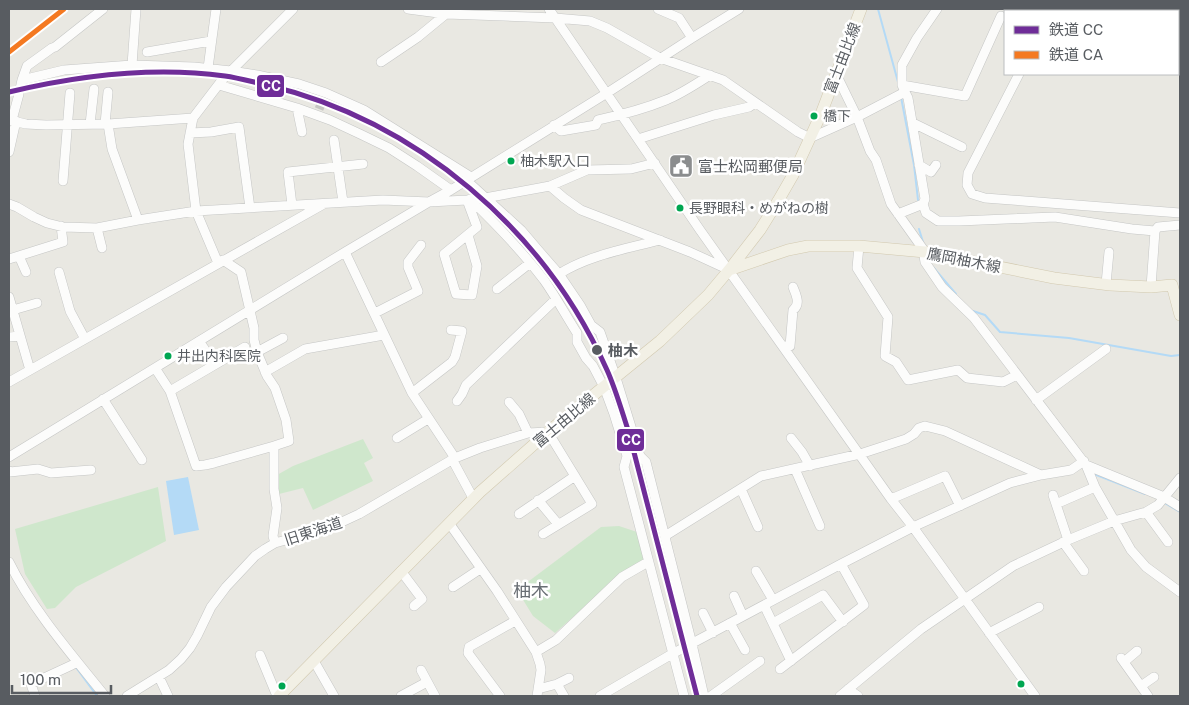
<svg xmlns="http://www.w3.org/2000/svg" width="1189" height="705" font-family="'Public Sans','Noto Sans JP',sans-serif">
<rect width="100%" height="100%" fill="#e9e8e2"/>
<!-- green -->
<path fill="#cfe7cc" d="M363,439L373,458L364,463L373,481L313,510L303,488L279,494L277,475L293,466Z
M158,487L166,541L76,587L55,608L47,609L25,574L15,529Z
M619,526L637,532L644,562L618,577L555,633L533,616L517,590L601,527Z"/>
<!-- water -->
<path fill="#b4daf6" d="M188,477L199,530L174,535L166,481Z"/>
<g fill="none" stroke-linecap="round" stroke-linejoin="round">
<!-- stream -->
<path stroke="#b4daf6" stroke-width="2" d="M878,9L898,82
M901,97L914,165L918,200
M919,229L923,242
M933,267L956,294
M973,311L985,315L1000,332L1069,338L1171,356L1180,355
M1094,474L1145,494
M1163,502L1180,512
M75,666L97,696"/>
<!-- minor-tunnel -->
<path stroke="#c5c5c2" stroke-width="9" stroke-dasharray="9 4.5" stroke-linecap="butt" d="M319,109L326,93"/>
<defs>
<path id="minor" d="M408,9L446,14L555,18L590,21L607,28L660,58L723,80L798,132L810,138L857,117L905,92L902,85V65L917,38L937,9
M549,9L700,230L891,499L913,527L1035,696
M658,9L679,18L692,38
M1050,11L1052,9
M147,52L211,41
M381,62L418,37L446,14
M132,65L136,9
M208,68L216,9
M836,74L857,117L870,151L876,160L891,204L923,249L925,262L942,287L974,318L1086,465L1095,487L1131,550L1146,567L1180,592
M1019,74L968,173L967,185L972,194L985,198L1180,213
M22,80L64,70L132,65L194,67L231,71L257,75L299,84L326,93L364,110L471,177
M219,85L297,108L330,120L360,134L389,148L417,166L451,190
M902,85L965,96L1001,16
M20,89L22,80L27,66L52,48L55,47L103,9
M297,108L302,132
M9,120L26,124L46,125L108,124L193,118
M12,120L19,94
M913,123L962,147
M90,124L94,89
M105,124L108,92
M108,124L112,149L138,220
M554,125L561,131L596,125L598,120C621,115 644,109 666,100C681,94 696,84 710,75
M190,133L211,132L239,127L250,208
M638,139L714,115L749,107L755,103
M334,140L343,202
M9,152L16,121
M919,165L931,172L936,165
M466,180L521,230L538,250L559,274L580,305L591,325L600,332L616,378L640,456L646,462L692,644L704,696
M63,181L70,93
M550,186L564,198L581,210L690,252L727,269
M470,199C496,224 522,251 544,280C556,297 566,316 577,333V342L586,358L593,366L604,387L614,414L627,456L624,467L684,696
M467,200L477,227L444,254L456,294L472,295L477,266L468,235
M9,204L17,207L34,217L47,223L63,227L97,228L138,220L196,211L383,200L429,202L467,200L485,198L550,186L587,170L631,169L655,163
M923,204L926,213L938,221H959L1055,217L1132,229L1155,231
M292,205L288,172L363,164
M898,214L923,204L925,199L908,98L905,92
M97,228L102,248
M859,246L857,268L888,317L885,356L896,362L908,380L958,370L967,378L1003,382L1017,375
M345,252L412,393L455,458
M19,256L26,272
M9,259L63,242L61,226
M223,260L241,272L254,328V340L257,352L267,376L275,388L286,420L289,441L274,446V489L277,508L273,536L275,543
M218,263L196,211L188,144L193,118L222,80L293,9
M59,272L70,311L85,339
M559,274C589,255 626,249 660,240
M1106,284L1109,252
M1151,287L1155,231L1158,227L1180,225
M497,289L530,263
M9,297L30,370
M13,310L37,303
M375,313L418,291L408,267V262L421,245
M9,337L20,336
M199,341L215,364
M783,346H790L793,310C801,304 796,295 793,287
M257,352L283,338
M155,368L170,391L196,466L205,465L214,463L274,446
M265,372L305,349L384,335
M9,382L322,205
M170,391L245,347
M412,393L452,362L455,357L462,331L451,330
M103,399L142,460
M1036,400L1106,349
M457,401L462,394L466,385L556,299
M509,402L519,414L528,433
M397,438L428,419
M791,438L802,452L810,466
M9,457L345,252L429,202L451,190L607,93L692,38L739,9
M452,459L473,498
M1086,465L1164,497L1180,507
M795,469L820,526
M9,471L10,472L38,469L51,473L91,470
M741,489L758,527
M1053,495L1068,540
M891,499L945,476L960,506
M538,500L558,524
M1056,504L1095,487
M1146,512L1168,542
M519,514L575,476
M449,523L497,591L536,652L540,664L541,670L537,696
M665,536L761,476L860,454L906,439L914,434L919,428L925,426L945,431L1041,475
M1063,542L1084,571
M9,562C32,609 72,655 105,696
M401,571L422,599L414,606
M756,571L773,600
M453,587L480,569
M734,596L743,616
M764,605L791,661
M703,613L713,633
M730,623L745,650
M773,623L823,595L843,622
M989,633L1039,607
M536,652L556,640L622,577L648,562
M260,655L277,696
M1121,658L1148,696
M314,661L334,696
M1124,662L1137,651
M780,669L864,605L841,564
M421,670L435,696
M159,677L168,696
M557,684L564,696
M1141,686L1154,677
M538,689L557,684L569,678
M848,689L858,696
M35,696L31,684L72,665
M127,696L169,670L181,659L190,648L197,636L211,607L226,587L255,556L265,549L275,543L329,528L359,514L455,458L480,448L528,433L548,432L592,504L543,534
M401,696L427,682
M500,696L468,653L469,647L515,621
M600,696L672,654L841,564L913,527L1010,483L1041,475L1071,470L1084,461
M711,696L760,661
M840,696L921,629L1013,566L1068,540L1114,521L1146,512L1158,505L1180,478"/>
<path id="major" d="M729,270L788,250L808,246H859L925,252L1054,278L1110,285L1151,287L1172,285L1180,315
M279,696L480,492L548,432L660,341L708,295L729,270L760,230L778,201L793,175L821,114L861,9"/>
</defs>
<!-- minor casing -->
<use href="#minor" stroke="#c5c6c5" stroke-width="10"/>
<!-- major casing -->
<use href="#major" stroke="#d2c9af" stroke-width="12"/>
<!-- minor -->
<use href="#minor" stroke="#fcfcfb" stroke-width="9"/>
<!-- major -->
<use href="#major" stroke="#f2f0e5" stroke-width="11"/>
<defs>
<path id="rail-1" d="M9,92C80,75 152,66 225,76C239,78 253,82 267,85C417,121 544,229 607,370C616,390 622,412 629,433L697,696"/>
<path id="rail-2" d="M9,52L64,9"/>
</defs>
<!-- rail-1 casing -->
<use href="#rail-1" stroke="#fff" stroke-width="9"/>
<!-- rail-2 casing -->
<use href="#rail-2" stroke="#fff" stroke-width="9"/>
<!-- rail-1 -->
<use href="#rail-1" stroke="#6f2d98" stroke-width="5"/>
<!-- rail-2 -->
<use href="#rail-2" stroke="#f47921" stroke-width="5"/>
</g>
<!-- icons -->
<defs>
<symbol id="civic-square" viewBox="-11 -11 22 22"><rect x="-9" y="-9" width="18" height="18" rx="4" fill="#8b8d8e" stroke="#fff"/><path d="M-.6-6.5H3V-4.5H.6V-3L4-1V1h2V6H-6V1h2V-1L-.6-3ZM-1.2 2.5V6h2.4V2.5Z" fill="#fff"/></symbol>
</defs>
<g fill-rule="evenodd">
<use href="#civic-square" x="667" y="152" width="28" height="28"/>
</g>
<!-- markers -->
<g fill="#00a651" stroke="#fff" stroke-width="2">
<circle cx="814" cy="116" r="4.5"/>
<circle cx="511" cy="161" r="4.5"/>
<circle cx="680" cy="208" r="4.5"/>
<circle cx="168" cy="356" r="4.5"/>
<circle cx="1021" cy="684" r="4.5"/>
<circle cx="282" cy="686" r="4.5"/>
</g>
<circle fill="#585c61" stroke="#fff" stroke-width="2" cx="597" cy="350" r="6"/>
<g text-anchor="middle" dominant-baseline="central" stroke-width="5" stroke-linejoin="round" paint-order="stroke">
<!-- bus labels -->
<g font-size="14" fill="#585c61" stroke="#fff" text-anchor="start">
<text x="823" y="116">橋下</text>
<text x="520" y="161">柚木駅入口</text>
<text x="689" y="208">長野眼科・めがねの樹</text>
<text x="177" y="356">井出内科医院</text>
</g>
<!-- street labels -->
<g font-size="15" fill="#585c61" stroke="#fff">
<text transform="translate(842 58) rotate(-69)">富士由比線</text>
<text transform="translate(964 260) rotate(11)">鷹岡柚木線</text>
<text transform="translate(564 420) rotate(-40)">富士由比線</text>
<text transform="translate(313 531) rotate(-18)">旧東海道</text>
</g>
<!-- poi labels -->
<g font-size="15" fill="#585c61" stroke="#fff" text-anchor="start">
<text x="698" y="166">富士松岡郵便局</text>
</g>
<!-- stop labels -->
<g font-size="15" font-weight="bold" fill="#585c61" stroke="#fff" text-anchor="start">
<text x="608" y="350">柚木</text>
</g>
<!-- quarter labels -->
<g font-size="18" fill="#696e74" stroke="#fff">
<text x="531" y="590">柚木</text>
</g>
</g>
<g stroke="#fff" stroke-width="2">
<rect x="256" y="74" width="29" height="24" rx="5" fill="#6f2d98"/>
<rect x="616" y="428" width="29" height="24" rx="5" fill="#6f2d98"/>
</g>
<g font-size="14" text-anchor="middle" font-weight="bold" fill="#fff">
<text x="271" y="91">CC</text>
<text x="631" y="445">CC</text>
</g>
<!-- border -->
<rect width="1189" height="705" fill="none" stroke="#585c61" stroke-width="20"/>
<!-- legend -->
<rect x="1004" y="10" width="175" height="65" fill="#ffffff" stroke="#bcbec0"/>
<rect x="1014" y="26" width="25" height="8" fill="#6f2d98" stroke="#bcbec0"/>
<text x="1049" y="35" font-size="15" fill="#585c61">鉄道 CC</text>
<rect x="1014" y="51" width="25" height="8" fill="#f47921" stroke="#bcbec0"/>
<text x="1049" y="60" font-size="15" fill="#585c61">鉄道 CA</text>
<!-- scale -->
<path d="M12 685v8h99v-8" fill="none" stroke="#585c61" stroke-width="2.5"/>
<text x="20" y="685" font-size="15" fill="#585c61" stroke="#ffffff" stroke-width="4" paint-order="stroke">100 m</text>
</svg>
